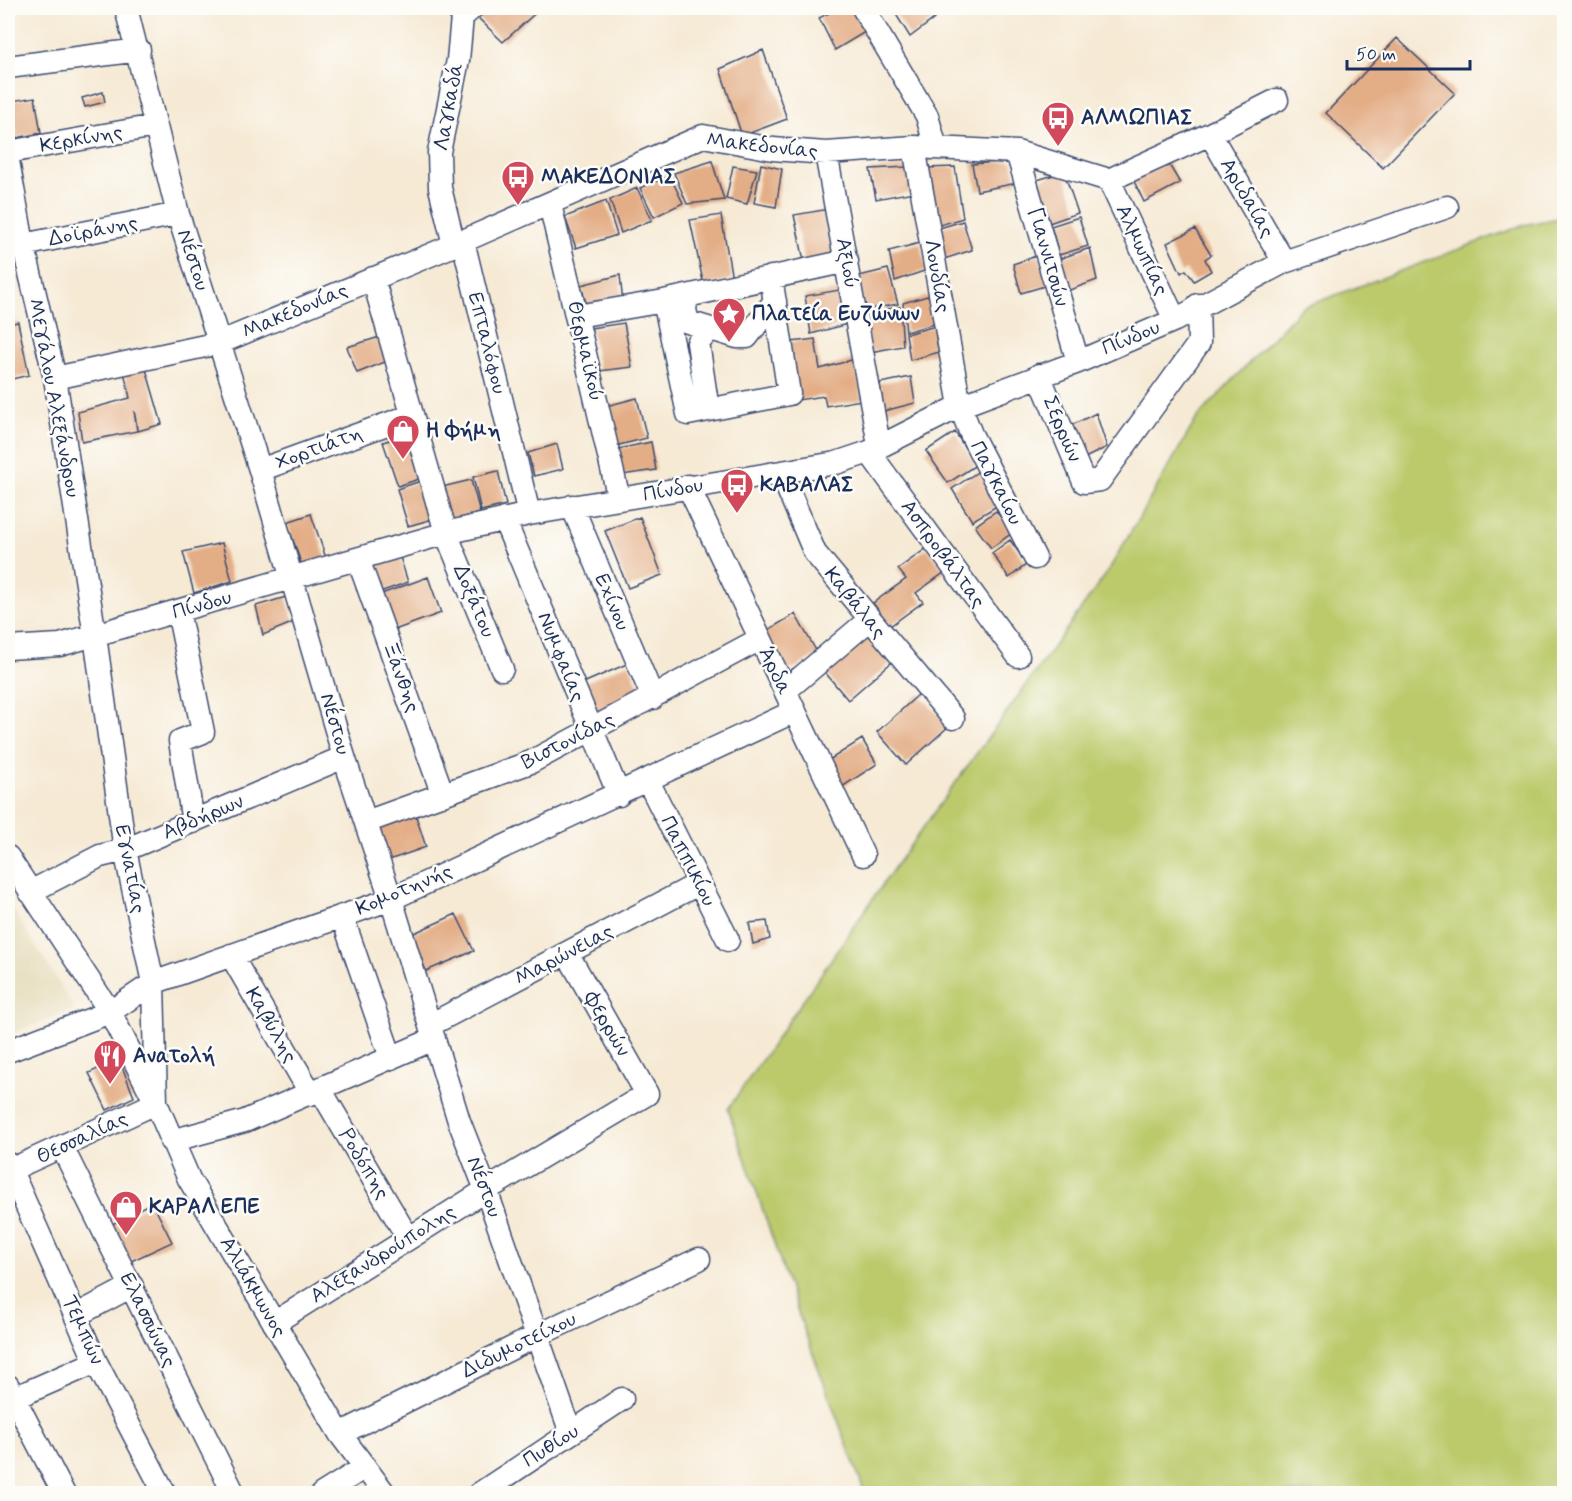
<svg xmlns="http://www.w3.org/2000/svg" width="1572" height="1501" font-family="Mynerve,sans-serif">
<rect width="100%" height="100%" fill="#fdfcf7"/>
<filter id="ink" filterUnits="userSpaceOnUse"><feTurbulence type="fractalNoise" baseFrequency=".0167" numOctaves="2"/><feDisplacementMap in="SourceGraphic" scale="12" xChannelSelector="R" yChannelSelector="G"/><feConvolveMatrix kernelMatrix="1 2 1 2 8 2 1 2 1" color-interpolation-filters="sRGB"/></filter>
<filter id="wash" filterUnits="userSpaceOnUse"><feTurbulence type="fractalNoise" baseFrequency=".008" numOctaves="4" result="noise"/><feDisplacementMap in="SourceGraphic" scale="24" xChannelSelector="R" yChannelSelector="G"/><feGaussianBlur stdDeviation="1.35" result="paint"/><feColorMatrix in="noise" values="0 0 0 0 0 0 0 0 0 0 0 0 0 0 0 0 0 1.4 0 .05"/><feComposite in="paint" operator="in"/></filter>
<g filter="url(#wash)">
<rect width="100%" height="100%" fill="#f6ead5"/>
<!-- built -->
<path fill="#e5dbba" d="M8,902L75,1009L8,1035Z"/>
<!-- green -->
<path fill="#bcca6c" stroke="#6c7c65" stroke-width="1.5" d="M1564,217V1493H865L803,1327L728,1109L894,868L1107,573L1197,418L1301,308L1524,225Z"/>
<g id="blocks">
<!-- building -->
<path fill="#e3ad86" d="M483,8H541L503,42L475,15Z
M839,8H857L870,29L835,50L819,18Z
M892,8H926L934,19L910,37Z
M1397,38L1455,93L1383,168L1326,113Z
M763,50L787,119L742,136L720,69Z
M103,92L105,102L85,107L82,98Z
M35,97L41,133L17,138L11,101Z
M712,161L724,200L687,204L674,173Z
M1012,161L1017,183L977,191L972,164Z
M1168,163L1180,183L1144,202L1133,179Z
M761,164L782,169L776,207L754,203Z
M733,166L757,170L747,204L726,199Z
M908,167L914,192L876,199L870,169Z
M955,167L963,218L933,227L925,168Z
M1064,172L1078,213L1049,223L1037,180Z
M670,176L683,203L654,217L640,188Z
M637,188L652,220L621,233L610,200Z
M606,201L617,235L576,248L565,217Z
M829,209L837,256L805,265L794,215Z
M721,215L732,279L704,286L690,220Z
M1079,217L1088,246L1059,255L1051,226Z
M963,221L972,250L941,260L936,229Z
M1195,229L1211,255L1205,259L1211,271L1194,281L1186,270L1181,273L1167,243Z
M920,243L927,270L895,281L889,251Z
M1090,248L1097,280L1067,291L1059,259Z
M1039,255L1048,285L1021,293L1013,264Z
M888,269L898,304L864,310L859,276Z
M620,275L623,303L588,310L581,285Z
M845,289L851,323L811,334L805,296Z
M931,295L937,323L906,332L903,303Z
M900,307L903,346L870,352L864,313Z
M18,322L29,375L8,380V324Z
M624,323L632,367L599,371L591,328Z
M936,326L943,351L910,360L906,334Z
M383,336L390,360L357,373L347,347Z
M815,339L820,369L855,359L862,400L826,406L824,396L791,401L784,343Z
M146,369L162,424L138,431L134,411L137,431L82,442L78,412L130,398L124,372Z
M911,377L915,403L884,411L880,383Z
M637,398L647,438L615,446L606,406Z
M1096,413L1107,447L1085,458L1070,426Z
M955,432L976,465L948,483L926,451Z
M408,434L422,478L398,486L383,442Z
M651,442L656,470L622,475L618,449Z
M557,444L563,469L534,476L528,453Z
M498,471L506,505L481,511L473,477Z
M979,471L1000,504L972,521L952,489Z
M471,480L480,513L447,522L438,488Z
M421,481L433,519L408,526L397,489Z
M996,511L1012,533L991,548L975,526Z
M311,514L326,558L302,566L287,522Z
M640,517L662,575L628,588L605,531Z
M1010,540L1027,564L1009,578L992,553Z
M222,543L232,581L194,593L183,552Z
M927,548L945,572L916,593L923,602L890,626L873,603L906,579L898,569Z
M399,554L408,582L377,593L367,565Z
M428,577L441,613L389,632L376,596Z
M286,597L294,622L263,635L256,606Z
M795,614L818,654L786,673L763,633Z
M867,633L892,662L848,700L823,670Z
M629,663L644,698L596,718L581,684Z
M919,694L949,726L906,765L877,732Z
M862,739L877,764L842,787L826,762Z
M414,810L426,847L389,860L378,824Z
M456,914L474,951L426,971L412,934Z
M767,921L770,939L753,944L749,923Z
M119,1059L134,1097L107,1110L89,1073Z
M152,1202L172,1242L127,1263L109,1226Z"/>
</g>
</g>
<g filter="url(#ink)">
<use href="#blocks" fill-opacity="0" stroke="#3c4b70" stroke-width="1.5"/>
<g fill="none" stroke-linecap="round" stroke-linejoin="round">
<defs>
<path id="minor" d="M126,8L178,214L260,470L344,757L391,899L459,1121L486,1190L571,1433
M863,8L927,116L936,148
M8,67L139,50
M1210,134L1284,262
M914,147L960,406L971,434L1035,558
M8,152L155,126
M1017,152L1078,362
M826,153L879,445
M8,161L23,244L55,378L95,636L125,850L153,983L156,1103
M1109,180L1175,320
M550,204L619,499
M463,241L529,514
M454,245L440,188L439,152L458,60L462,17L472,8
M8,248L178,214
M373,278L446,533L502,669
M687,296L685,310L688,322L737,337H747L775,301
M664,301L688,414L789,394L771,277
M577,316L664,301L847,261
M1039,375L1084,482L1100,480L1199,343L1198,305
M55,378L219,343L454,245L703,136L773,149L826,153L914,147L1017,152L1109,180L1210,134L1277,100
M708,410L698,343L710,329
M869,452L1018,656
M260,470L412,415
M781,473L815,553L953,718
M688,486L863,855
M572,506L653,698
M504,519L619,795
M358,559L443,795
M178,611L203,732L180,741L193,822
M8,648L60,645L446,533L529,514L836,463L869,452L960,406L1078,362L1175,320L1284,262L1447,207
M785,691L869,620
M648,781L728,940
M366,822L531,762L760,639
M8,857L110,1012L156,1103L189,1179L340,1434L385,1494
M30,892L100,856L125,850L344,757
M342,916L391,1058
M231,955L311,1094
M430,1025L698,884
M8,1051L110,1012L153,983L391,899L795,711
M320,1089L408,1238
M171,1141L245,1121L434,1039
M62,1147L234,1494
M8,1164L96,1362L165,1494
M8,1171L156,1103
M77,1315L132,1286
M274,1323L486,1190L647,1094L567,953
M8,1386L64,1494
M14,1398L96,1362
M340,1434L536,1336L699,1259
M322,1494L365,1467
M479,1494L622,1399"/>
</defs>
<!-- minor casing -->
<use href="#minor" stroke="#3c4b70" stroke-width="25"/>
<!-- minor -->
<use href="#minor" stroke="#fff" stroke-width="22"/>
</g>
</g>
<!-- icons -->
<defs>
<symbol id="bus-pin" viewBox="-11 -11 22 30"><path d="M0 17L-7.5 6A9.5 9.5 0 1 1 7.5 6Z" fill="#d1495b" stroke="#fdfcf7"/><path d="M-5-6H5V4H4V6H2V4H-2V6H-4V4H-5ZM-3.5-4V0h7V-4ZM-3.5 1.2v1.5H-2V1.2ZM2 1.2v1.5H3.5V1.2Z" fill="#fff"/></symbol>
<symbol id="sight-pin" viewBox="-11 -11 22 30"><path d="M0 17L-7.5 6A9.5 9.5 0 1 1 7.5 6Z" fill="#d1495b" stroke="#fdfcf7"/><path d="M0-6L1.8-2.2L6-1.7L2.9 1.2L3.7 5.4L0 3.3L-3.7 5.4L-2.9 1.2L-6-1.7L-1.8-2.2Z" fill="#fff"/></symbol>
<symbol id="shop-pin" viewBox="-11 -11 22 30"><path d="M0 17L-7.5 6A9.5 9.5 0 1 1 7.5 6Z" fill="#d1495b" stroke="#fdfcf7"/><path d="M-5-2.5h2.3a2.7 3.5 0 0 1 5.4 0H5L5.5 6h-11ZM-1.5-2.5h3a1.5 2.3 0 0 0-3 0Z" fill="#fff"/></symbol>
<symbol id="restaurant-pin" viewBox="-11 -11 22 30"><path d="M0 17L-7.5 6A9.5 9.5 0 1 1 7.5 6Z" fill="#d1495b" stroke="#fdfcf7"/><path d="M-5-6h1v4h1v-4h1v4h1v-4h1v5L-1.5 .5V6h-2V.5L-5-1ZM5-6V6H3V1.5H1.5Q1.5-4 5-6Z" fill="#fff"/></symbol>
</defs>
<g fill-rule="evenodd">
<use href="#bus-pin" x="1039" y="99" width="38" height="52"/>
<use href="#bus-pin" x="499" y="158" width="38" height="52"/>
<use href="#sight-pin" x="710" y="295" width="38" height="52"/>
<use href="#shop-pin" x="384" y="412" width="38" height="52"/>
<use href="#bus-pin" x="718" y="466" width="38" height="52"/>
<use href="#restaurant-pin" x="91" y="1037" width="38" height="52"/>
<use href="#shop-pin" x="107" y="1188" width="38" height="52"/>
</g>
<g text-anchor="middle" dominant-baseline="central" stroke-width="5" stroke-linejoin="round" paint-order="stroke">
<!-- street labels -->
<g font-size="21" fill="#1b2f5e" stroke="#fdfcf7">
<text transform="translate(449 107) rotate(-80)">Λαγκαδά</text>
<text transform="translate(81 139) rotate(-10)">Κερκίνης</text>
<text transform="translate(762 146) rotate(6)">Μακεδονίας</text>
<text transform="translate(1247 198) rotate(60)">Αριδαίας</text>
<text transform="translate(93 231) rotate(-11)">Δοϊράνης</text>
<text transform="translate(1142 250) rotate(65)">Αλμωπίας</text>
<text transform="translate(1048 257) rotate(74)">Γιαννιτσών</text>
<text transform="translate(193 260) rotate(72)">Νέστου</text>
<text transform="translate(847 263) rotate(80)">Αξιού</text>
<text transform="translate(937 276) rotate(80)">Λουδίας</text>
<text transform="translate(295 311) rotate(-23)">Μακεδονίας</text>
<text transform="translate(1131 338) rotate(-23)">Πίνδου</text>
<text transform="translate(487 343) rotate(76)">Επταλόφου</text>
<text transform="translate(585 351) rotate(77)">Θερμαϊκού</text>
<text transform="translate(54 398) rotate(79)">Μεγάλου Αλεξάνδρου</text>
<text transform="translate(1062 429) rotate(67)">Σερρών</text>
<text transform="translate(319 448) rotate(-20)">Χορτιάτη</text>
<text transform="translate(996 483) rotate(63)">Παγκαίου</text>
<text transform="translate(673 490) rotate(-10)">Πίνδου</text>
<text transform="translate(943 554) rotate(54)">Ασπροβάλτας</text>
<text transform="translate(474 601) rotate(67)">Δοξάτου</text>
<text transform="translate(612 602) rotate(67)">Εχίνου</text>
<text transform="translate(855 603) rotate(51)">Καβάλας</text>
<text transform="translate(202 605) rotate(-16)">Πίνδου</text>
<text transform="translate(561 657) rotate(68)">Νυμφαίας</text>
<text transform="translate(775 671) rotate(64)">Άρδα</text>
<text transform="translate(401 677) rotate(70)">Ξάνθης</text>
<text transform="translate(335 724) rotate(74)">Νέστου</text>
<text transform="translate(568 741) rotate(-27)">Βιστονίδας</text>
<text transform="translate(203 817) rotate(-23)">Αβδήρων</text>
<text transform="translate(688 861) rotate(63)">Παππικίου</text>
<text transform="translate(130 869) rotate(79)">Εγνατίας</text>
<text transform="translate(404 890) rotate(-23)">Κομοτηνής</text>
<text transform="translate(564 955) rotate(-28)">Μαρώνειας</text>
<text transform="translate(607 1024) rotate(60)">Φερρών</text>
<text transform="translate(271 1025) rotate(60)">Καβύλης</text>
<text transform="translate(82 1138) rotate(-25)">Θεσσαλίας</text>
<text transform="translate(364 1164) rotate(59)">Ροδόπης</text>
<text transform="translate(484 1187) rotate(69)">Νέστου</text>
<text transform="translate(383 1254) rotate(-32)">Αλεξανδρούπολης</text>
<text transform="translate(253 1287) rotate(60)">Αλιάκμωνος</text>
<text transform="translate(148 1320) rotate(64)">Ελασσώνας</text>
<text transform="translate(83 1330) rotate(66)">Τεμπών</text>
<text transform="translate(519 1345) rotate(-26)">Διδυμοτείχου</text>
<text transform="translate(551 1446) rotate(-33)">Πυθίου</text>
</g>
<!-- poi labels -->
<g font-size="21" font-weight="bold" fill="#1b2f5e" stroke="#fdfcf7" text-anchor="start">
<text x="1081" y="118">ΑΛΜΩΠΙΑΣ</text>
<text x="541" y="177">ΜΑΚΕΔΟΝΙΑΣ</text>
<text x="752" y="314">Πλατεία Ευζώνων</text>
<text x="426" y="431">Η Φήμη</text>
<text x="760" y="485">ΚΑΒΑΛΑΣ</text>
<text x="133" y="1056">Ανατολή</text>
<text x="149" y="1207">ΚΑΡΑΛ ΕΠΕ</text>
</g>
</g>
<!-- margin -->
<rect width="1572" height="1501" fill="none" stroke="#fdfcf7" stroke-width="30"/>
<!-- scale -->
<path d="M1347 60v9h123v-9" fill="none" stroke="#1b2f5e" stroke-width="3"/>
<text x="1356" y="60" font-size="18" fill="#1b2f5e" stroke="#fdfcf7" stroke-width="4.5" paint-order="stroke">50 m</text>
</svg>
